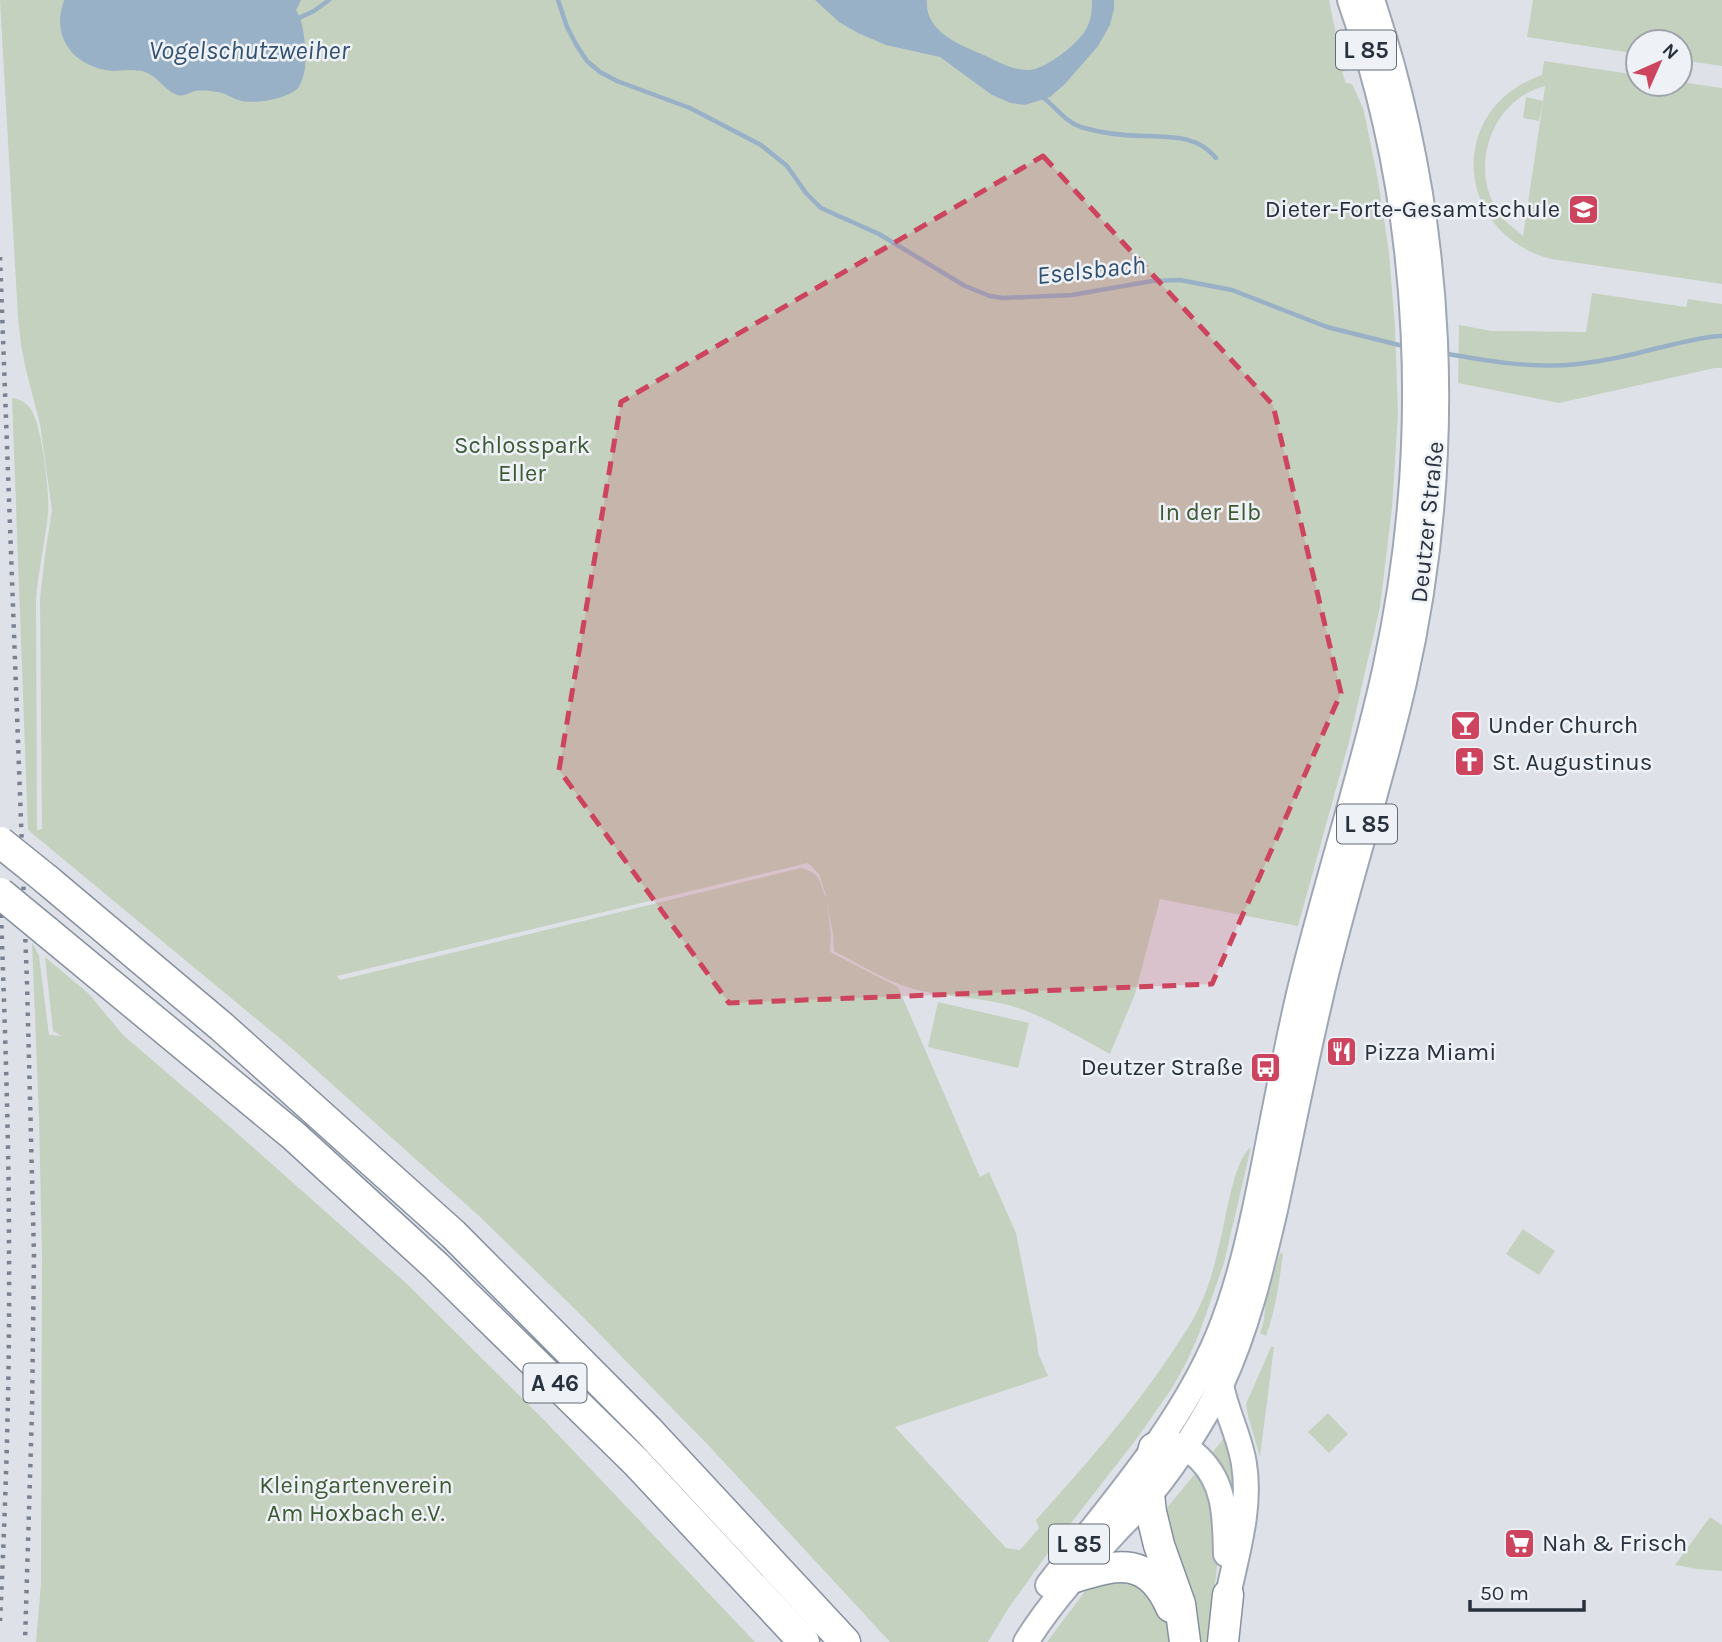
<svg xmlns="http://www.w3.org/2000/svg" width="1722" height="1642" font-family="Karla,sans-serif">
<rect width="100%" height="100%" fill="#dee2e8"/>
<!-- green -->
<path fill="#c5d1bf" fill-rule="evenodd" d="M0,0H1329L1336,34L1347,70L1342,72L1346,83L1352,84L1363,108L1367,126L1378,180L1389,252L1395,327L1398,414L1392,508L1380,607L1349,742L1298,926L1160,899L1135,994L1110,1054C1080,1038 1050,1019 1018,1008C986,997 950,998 917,990C889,983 859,964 834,951L833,934L827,902L831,934L830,952L898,987L980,1177L989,1172L1016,1233L1037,1340L1038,1353L1048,1376L895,1427L1006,1548L1020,1550L1039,1528L1036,1520C1084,1467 1131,1413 1171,1354C1181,1338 1194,1321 1201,1303C1210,1284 1215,1263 1220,1242C1226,1219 1233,1161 1251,1147L1224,1263L1199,1334L1186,1363L1172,1388L1138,1437L1050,1550L1008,1609L988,1642H890L709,1446L579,1313L479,1216L295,1051L28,830L12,398C20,399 25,402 30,408C42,423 50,494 48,514C45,543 38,571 36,601L37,830L42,829L40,598L45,555L52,510L40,424L26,370L21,345L18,318ZM808,863L819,874L827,899C818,882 823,874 801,868L340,980L337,976Z
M1533,0H1722V66L1680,60V42H1638V54L1527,37Z
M1544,61L1638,75V84H1680V82L1722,88V284L1551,259C1453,233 1446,108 1542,75ZM1545,86L1543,101L1526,97L1523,118L1539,121L1543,102L1523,236C1515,229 1505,222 1499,213C1468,168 1491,100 1545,86Z
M1592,293L1686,307L1688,299L1722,304V368H1715L1559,403L1458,383L1459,325L1492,331L1586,332Z
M32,942L39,956L49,1035L62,1036L53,1031L45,957L89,994L123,1035L221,1119L406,1283L546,1422L755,1642H36L41,1583L42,1256L39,1117Z
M938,1002L1029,1023L1018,1068L928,1047Z
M1523,1229L1555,1251L1539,1275L1506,1254Z
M1280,1253L1283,1254C1279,1283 1276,1309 1266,1336L1260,1333C1268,1314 1263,1293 1269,1274H1273L1274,1273Z
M1271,1347H1274L1260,1457L1248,1416L1246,1404Z
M1328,1413L1348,1434L1329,1453L1308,1432Z
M1228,1434L1232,1448L1236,1505L1209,1456Z
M1199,1469L1206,1479L1219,1547L1209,1642H1194L1160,1516Z
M1710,1517L1722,1525V1571L1697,1569L1675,1565Z
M1101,1581L1131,1582L1143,1588L1171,1619L1176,1642H1047L1086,1590Z"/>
<!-- water -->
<path fill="#99b1c7" d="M64,0H301L296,10C305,23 306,52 305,68C304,74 302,82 298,88C287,99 256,104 242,101C233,99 226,93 217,92C211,91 201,90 195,91C188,93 183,98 175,94C164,89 157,76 145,72C135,69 123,71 113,71C86,69 60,51 60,21C60,14 62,7 64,0Z
M815,0H927C924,32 962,46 986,56C998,62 1013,70 1027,70C1044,71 1076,45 1085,31C1091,22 1092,11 1092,0H1114V9L1110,25L1098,46L1065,84L1050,97L1025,105L1011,103L992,95L940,57L886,45L858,33L839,22Z"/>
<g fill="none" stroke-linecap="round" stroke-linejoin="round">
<!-- stream -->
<path stroke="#99b1c7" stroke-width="4.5" d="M558,0L567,27L577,46L587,61L600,72L617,81L690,108L761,145L787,166L806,193L821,208L879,234L965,286L990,296L1003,298L1072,295L1152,281L1180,280L1232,290L1327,327L1407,347
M297,19L314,11L329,0
M1042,97C1057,107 1062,120 1081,127C1101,133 1124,136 1145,136C1171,137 1197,135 1216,158
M1443,353C1487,361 1533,369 1578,364C1605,361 1632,355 1658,348C1680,343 1700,337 1722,336"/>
<defs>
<path id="primary" d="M1221,1385C1226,1412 1240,1437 1244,1464C1251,1508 1237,1552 1228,1595
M1171,1444C1183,1445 1192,1451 1200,1459C1226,1485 1225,1519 1226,1554
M1048,1585C1109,1506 1179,1429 1218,1336C1239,1285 1251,1230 1262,1175C1274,1115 1285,1054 1299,994C1325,885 1361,779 1385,670C1433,451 1425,213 1350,0
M1026,1642C1052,1600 1086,1564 1120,1527C1130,1517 1141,1506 1150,1495C1177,1461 1202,1424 1221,1385C1247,1329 1261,1270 1275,1210C1290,1141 1303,1072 1319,1004C1343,896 1379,791 1404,682C1455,457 1446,220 1372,0"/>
<path id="highway" d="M46,879L222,1027L453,1234L648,1430L845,1642
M46,931L294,1136L436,1266L637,1463L804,1642
M1154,1448L1147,1477L1151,1512L1159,1545L1180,1604L1185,1642
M1075,1577C1119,1563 1149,1557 1171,1607
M1223,1642L1228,1595"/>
</defs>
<!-- primary casing -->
<use href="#primary" stroke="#9ea7b3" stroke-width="28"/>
<!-- highway casing -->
<use href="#highway" stroke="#86909e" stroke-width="33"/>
<!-- primary -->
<use href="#primary" stroke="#fff" stroke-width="24"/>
<!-- highway -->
<use href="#highway" stroke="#fff" stroke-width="30"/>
<!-- rail -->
<path stroke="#788291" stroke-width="4.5" stroke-dasharray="3.5 7" stroke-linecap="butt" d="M0,257L27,983L34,1254L32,1411L25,1642
M0,883C4,1005 9,1127 9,1249C10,1373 6,1497 0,1621"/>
<defs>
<path id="highway-bridge" d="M0,842L46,879
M0,893L46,931"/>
</defs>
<!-- highway-bridge casing -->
<use href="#highway-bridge" stroke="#86909e" stroke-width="33" stroke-linecap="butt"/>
<!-- highway-bridge -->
<use href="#highway-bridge" stroke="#fff" stroke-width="30"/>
</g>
<!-- marked area -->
<path fill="#cc445e" fill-opacity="0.2" stroke="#cc445e" stroke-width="5" stroke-dasharray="14 9" stroke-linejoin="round" d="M1043,156L1273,405L1341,693L1212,984L729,1003L559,770L621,402Z"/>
<!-- icons -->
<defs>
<symbol id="school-square" viewBox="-11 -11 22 22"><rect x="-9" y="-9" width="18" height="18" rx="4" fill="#cc445e" stroke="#eef1f5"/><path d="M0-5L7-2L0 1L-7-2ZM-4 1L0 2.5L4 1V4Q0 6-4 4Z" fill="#fff"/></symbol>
<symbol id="bar-square" viewBox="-11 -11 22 22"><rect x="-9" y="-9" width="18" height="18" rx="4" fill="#cc445e" stroke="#eef1f5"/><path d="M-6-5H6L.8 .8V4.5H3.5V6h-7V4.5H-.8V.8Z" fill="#fff"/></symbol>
<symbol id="church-square" viewBox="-11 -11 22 22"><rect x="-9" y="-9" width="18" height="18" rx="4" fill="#cc445e" stroke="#eef1f5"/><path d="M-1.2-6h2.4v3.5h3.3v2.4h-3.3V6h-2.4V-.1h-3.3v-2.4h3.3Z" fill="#fff"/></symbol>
<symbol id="restaurant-square" viewBox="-11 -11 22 22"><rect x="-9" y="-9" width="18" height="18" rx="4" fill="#cc445e" stroke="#eef1f5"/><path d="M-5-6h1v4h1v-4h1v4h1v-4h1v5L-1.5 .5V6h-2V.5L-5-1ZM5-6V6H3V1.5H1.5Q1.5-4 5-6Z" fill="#fff"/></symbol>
<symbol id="bus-square" viewBox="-11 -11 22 22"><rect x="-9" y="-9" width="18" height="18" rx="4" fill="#cc445e" stroke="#eef1f5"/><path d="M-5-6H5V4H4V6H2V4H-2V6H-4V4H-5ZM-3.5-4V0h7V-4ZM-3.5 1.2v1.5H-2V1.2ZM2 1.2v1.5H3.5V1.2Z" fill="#fff"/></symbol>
<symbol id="supermarket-square" viewBox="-11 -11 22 22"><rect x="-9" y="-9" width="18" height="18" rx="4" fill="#cc445e" stroke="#eef1f5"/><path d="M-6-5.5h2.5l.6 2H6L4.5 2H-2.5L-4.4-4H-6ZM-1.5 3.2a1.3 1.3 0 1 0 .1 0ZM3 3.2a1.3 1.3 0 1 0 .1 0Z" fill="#fff"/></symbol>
</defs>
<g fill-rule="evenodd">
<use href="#school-square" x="1566" y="192" width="35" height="35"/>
<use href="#bar-square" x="1448" y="708" width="35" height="35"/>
<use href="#church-square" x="1452" y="744" width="35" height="35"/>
<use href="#restaurant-square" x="1324" y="1034" width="35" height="35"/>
<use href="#bus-square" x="1248" y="1050" width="35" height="35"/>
<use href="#supermarket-square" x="1502" y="1526" width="35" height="35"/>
</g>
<g text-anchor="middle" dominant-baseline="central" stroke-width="5" stroke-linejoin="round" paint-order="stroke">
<!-- shield labels -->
<g fill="#eef1f5" stroke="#636b75" stroke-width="2">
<rect x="1336" y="30.5" width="60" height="39" rx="5"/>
<rect x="1337" y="804.5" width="60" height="39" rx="5"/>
<rect x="523.5" y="1363.5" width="63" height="39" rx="5"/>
<rect x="1049" y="1524.5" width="60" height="39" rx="5"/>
</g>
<g font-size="23" font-weight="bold" fill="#28313e">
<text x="1366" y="50">L 85</text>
<text x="1367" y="824">L 85</text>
<text x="555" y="1383">A 46</text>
<text x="1079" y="1544">L 85</text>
</g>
<!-- poi labels -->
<g font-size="24" fill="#28313e" stroke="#eef1f5" text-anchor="start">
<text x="1560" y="209" text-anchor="end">Dieter-Forte-Gesamtschule</text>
<text x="1488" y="725">Under Church</text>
<text x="1492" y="762">St. Augustinus</text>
<text x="1364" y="1052">Pizza Miami</text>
<text x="1243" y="1067" text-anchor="end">Deutzer Straße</text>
<text x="1542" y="1543">Nah &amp; Frisch</text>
</g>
<!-- park labels -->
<g font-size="24" fill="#3d5a35" stroke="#eef1f5">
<text x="522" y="445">Schlosspark<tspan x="522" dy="28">Eller</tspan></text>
<text x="1210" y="512">In der Elb</text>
<text x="356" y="1485">Kleingartenverein<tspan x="356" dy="28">Am Hoxbach e.V.</tspan></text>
</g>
<!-- street labels -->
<g font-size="24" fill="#28313e" stroke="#eef1f5">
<text transform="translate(1427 522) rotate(-84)">Deutzer Straße</text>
</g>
<!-- water labels -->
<g font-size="26" font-style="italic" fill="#335171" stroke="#eef1f5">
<text x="249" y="50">Vogelschutzweiher</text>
<text transform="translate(1091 270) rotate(-6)">Eselsbach</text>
</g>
</g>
<!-- north arrow -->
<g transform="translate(1659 63) rotate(45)"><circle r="33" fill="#eef1f5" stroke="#9fa4ac" stroke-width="2"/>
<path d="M0-5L12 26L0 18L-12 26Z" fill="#cc445e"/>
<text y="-10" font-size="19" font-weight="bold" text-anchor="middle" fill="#28313e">N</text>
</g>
<!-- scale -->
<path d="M1470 1600v10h114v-10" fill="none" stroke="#28313e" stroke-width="3.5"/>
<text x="1480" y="1600" font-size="21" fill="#28313e" stroke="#eef1f5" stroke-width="5" paint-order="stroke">50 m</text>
</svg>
